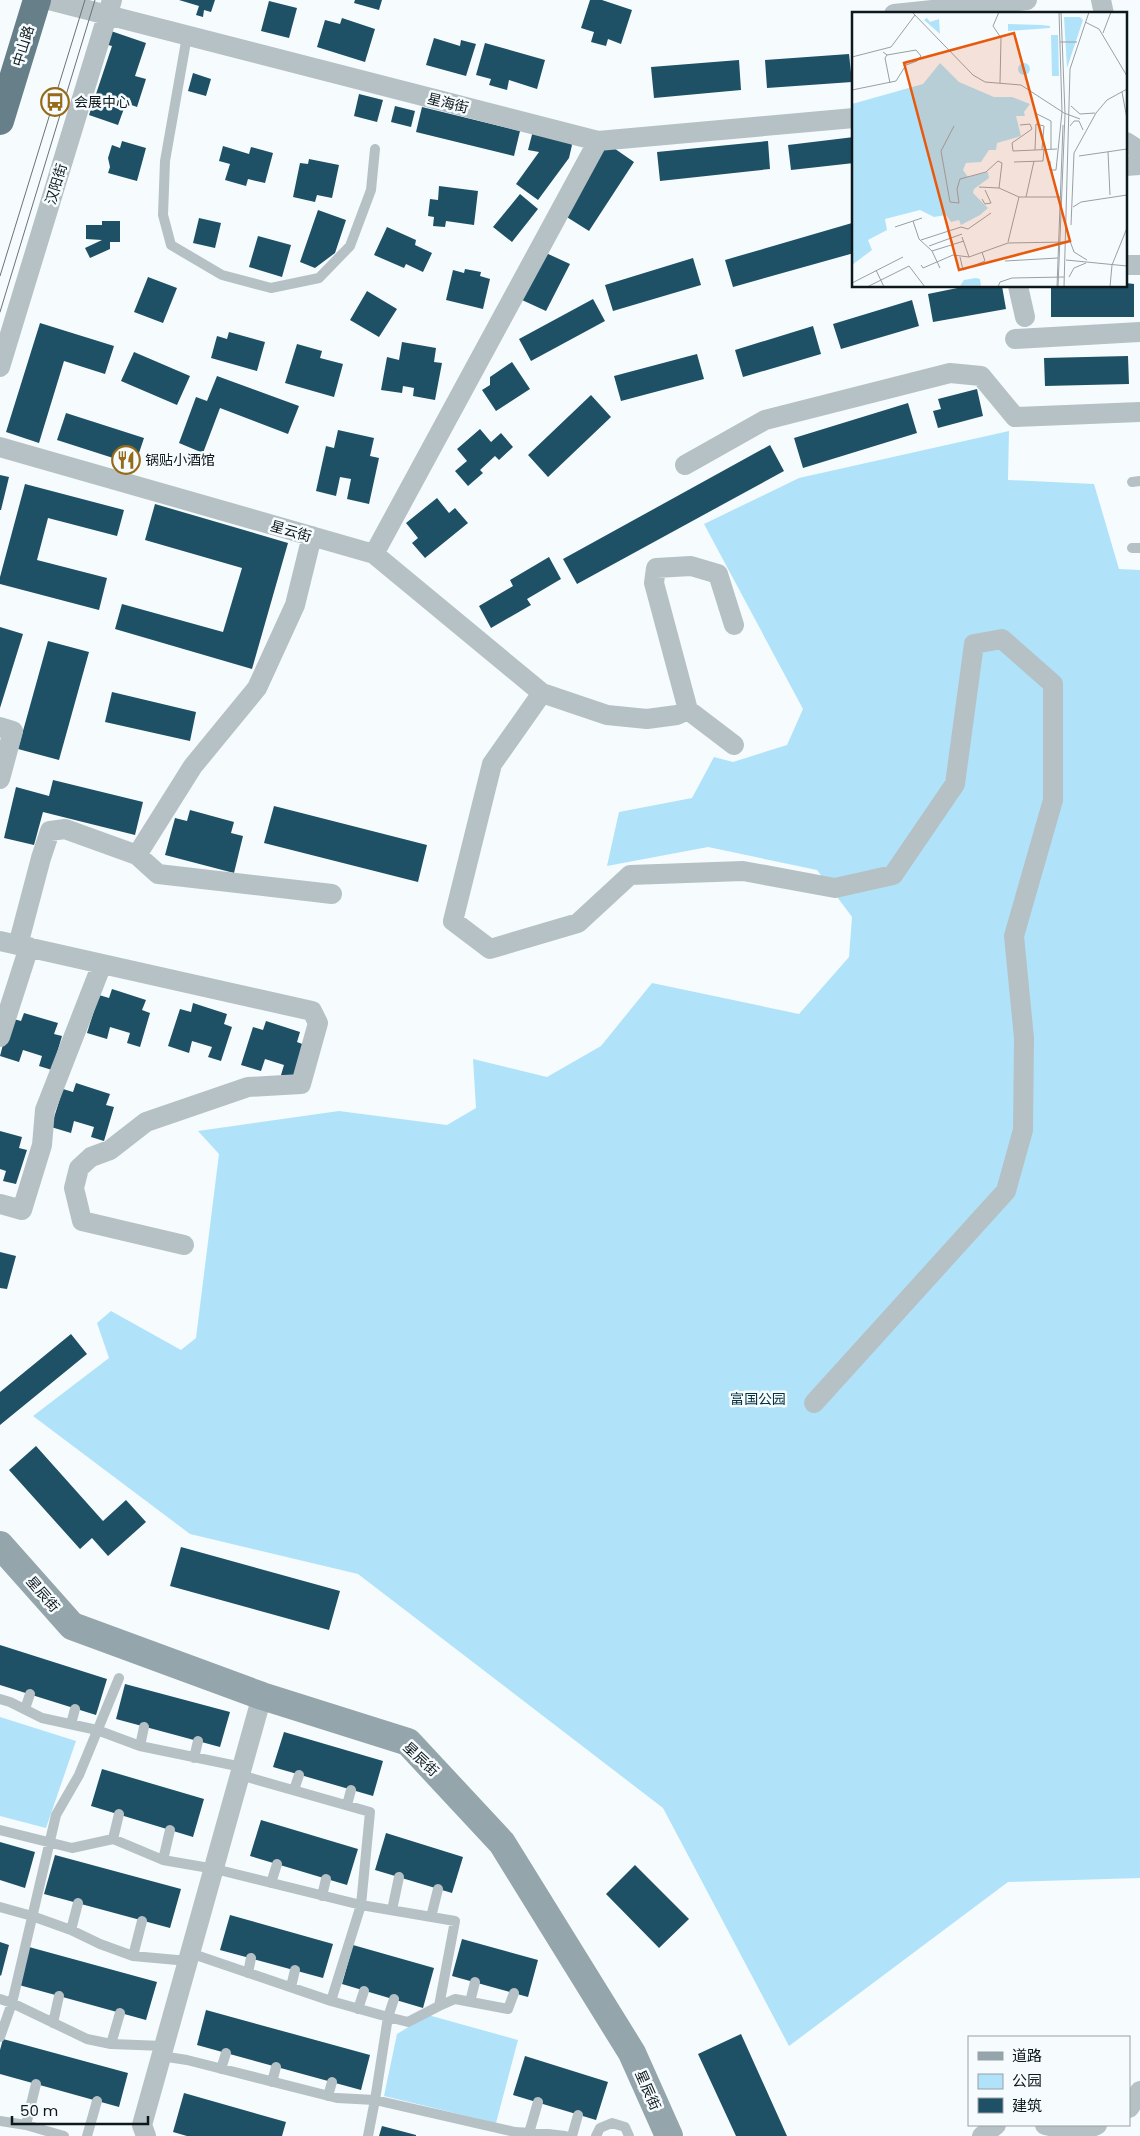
<svg xmlns="http://www.w3.org/2000/svg" width="1140" height="2136" font-family="Poppins,'Noto Sans SC',sans-serif">
<rect width="100%" height="100%" fill="#f6fbfe"/>
<!-- green -->
<path fill="#b0e3fa" d="M1009,431L1008,480L1094,484L1119,569L1140,570V1878L1008,1882L789,2046L663,1808L358,1574L190,1534L33,1416L109,1358L97,1323L111,1311L181,1350L196,1338L219,1154L198,1131L339,1111L447,1125L476,1108L473,1059L547,1077L601,1046L652,983L799,1014L849,957L852,917L817,870L708,847L607,866L619,812L692,798L714,757L733,762L787,745L803,709L704,524L799,478Z
M0,1717L76,1741L46,1828L0,1816Z
M428,2015L518,2040L496,2123L384,2096L397,2034Z"/>
<!-- building -->
<path fill="#1e5165" d="M179,0H215L211,12L204,10L203,17L196,15L199,6Z
M355,0H382L379,10L354,3Z
M590,0H602L632,10L621,44L608,39L606,46L591,42L594,32L581,28Z
M269,1L297,8L289,38L261,31Z
M342,18L375,29L365,62L317,47L325,20L340,24Z
M108,30L146,43L135,76L146,79L137,107L126,103L118,125L89,115L112,46L104,44Z
M434,38L460,46L461,40L476,44L466,76L426,65Z
M485,43L545,60L537,89L509,80L507,90L489,85L491,79L476,75Z
M849,54L852,82L767,88L765,60Z
M739,60L741,90L654,98L651,67Z
M193,73L211,79L206,96L188,91Z
M359,94L383,100L377,122L354,116Z
M395,106L415,111L411,127L391,122Z
M422,107L520,131L514,156L416,132Z
M534,127L567,135L572,145L569,158L538,200L516,184L539,152L528,150Z
M854,137V163L791,170L788,145Z
M122,141L146,148L137,181L108,173L110,167L108,158L112,145L120,148Z
M768,141L770,169L660,181L657,152Z
M608,144L634,162L589,231L562,214Z
M223,146L249,154L251,147L273,153L265,183L248,179L246,186L225,180L230,164L219,161Z
M309,159L339,165L332,198L317,195L315,202L293,197L300,163L308,164Z
M439,186L478,191L474,225L446,221L445,227L433,226L434,217L428,216L430,199L438,200Z
M520,194L538,209L512,242L493,227Z
M318,210L346,220L335,253L315,268L300,262Z
M199,218L221,223L215,248L193,243Z
M102,221H120V242H110V249L90,258L85,248L102,240L86,239V225H102Z
M852,223L854,253L733,287L725,260Z
M387,227L416,240L415,245L432,253L423,272L406,264L404,268L374,255Z
M258,236L291,245L282,277L249,267Z
M546,253L570,264L546,311L522,300Z
M693,258L701,285L613,311L605,285Z
M465,269L481,272L480,276L490,279L483,309L446,300L453,270L464,273Z
M148,277L177,288L163,323L134,312Z
M1126,283L1134,284V317H1051V286H1126Z
M967,286H1002L1006,309L933,322L928,294Z
M367,291L397,309L379,337L350,320Z
M593,299L605,321L531,361L519,339Z
M912,300L919,326L841,349L833,324Z
M40,323L114,346L105,374L64,361L39,443L6,432Z
M813,326L821,354L743,377L735,350Z
M229,332L265,342L257,371L211,358L217,336L227,339Z
M402,342L436,348L434,362L442,363L435,400L413,396L414,388L403,386L402,393L381,390L387,357L399,360Z
M297,344L322,351L320,358L343,364L334,397L285,383Z
M134,352L190,376L177,405L121,381Z
M697,354L704,379L621,401L614,376Z
M1128,356L1129,384L1045,386L1044,358Z
M512,362L530,389L496,411L482,390L490,385V377Z
M217,376L299,406L288,434L220,408L203,453L179,443L196,397L207,401Z
M977,389L983,416L938,428L933,411L941,409L938,399Z
M591,395L611,417L548,477L528,455Z
M908,403L917,433L803,468L794,438Z
M66,413L144,438L135,465L57,440Z
M480,429L491,442L501,433L513,447L499,460L495,456L480,470L483,473L468,486L455,471L467,461L457,449Z
M338,430L374,438L370,456L379,458L369,504L347,499L351,479L340,477L336,496L316,491L326,446L334,448Z
M770,445L784,471L577,584L563,559Z
M0,475L9,477L1,510H0Z
M25,484L124,510L117,536L48,518L37,560L107,578L99,610L0,584V577Z
M437,498L449,513L455,508L468,523L425,558L412,543L418,538L406,523Z
M155,504L288,543L252,669L115,629L122,604L223,632L242,568L145,540Z
M549,557L561,579L527,599L531,605L491,628L479,606L513,586L510,580Z
M0,627L23,634L0,708Z
M48,641L89,652L59,760L18,749Z
M112,692L196,712L190,741L105,722Z
M53,780L143,802L135,835L43,812L34,845L4,838L16,787L49,796Z
M274,806L427,845L418,882L264,843Z
M190,810L234,822L231,833L243,836L234,873L165,855L175,818L187,821Z
M112,989L146,1000L142,1010L150,1013L140,1047L127,1043L130,1033L110,1027L107,1039L87,1033L99,995L109,998Z
M193,1003L227,1014L224,1024L232,1027L221,1061L208,1057L212,1047L192,1041L189,1053L168,1046L180,1009L191,1012Z
M24,1013L58,1023L54,1034L62,1036L52,1070L39,1066L42,1056L23,1050L19,1062L0,1056L10,1018L21,1021Z
M266,1021L300,1032L297,1042L305,1045L294,1079L281,1075L284,1065L265,1059L261,1071L241,1065L253,1027L263,1030Z
M76,1083L110,1094L106,1105L114,1107L104,1141L91,1137L94,1127L74,1121L71,1133L51,1127L63,1089L73,1092Z
M0,1131L22,1137L19,1148L27,1150L16,1184L3,1181L6,1171L0,1169Z
M0,1252L16,1256L7,1289L0,1288Z
M71,1334L87,1354L0,1425V1392Z
M36,1446L103,1521L126,1500L146,1522L108,1556L92,1538L80,1549L9,1470Z
M181,1547L340,1591L329,1630L170,1586Z
M0,1645L107,1679L96,1715L0,1685Z
M125,1684L230,1712L220,1747L116,1719Z
M284,1732L383,1761L373,1796L273,1767Z
M102,1769L204,1799L193,1837L91,1806Z
M261,1820L358,1849L347,1885L250,1856Z
M386,1833L463,1857L452,1893L375,1870Z
M0,1842L35,1852L25,1888L0,1880Z
M55,1855L181,1889L170,1928L44,1894Z
M635,1865L689,1919L659,1948L606,1894Z
M230,1915L333,1944L323,1978L220,1950Z
M462,1939L538,1960L528,1997L452,1976Z
M0,1942L9,1945L1,1976L0,1975Z
M353,1945L434,1968L423,2008L342,1984Z
M29,1947L157,1982L146,2020L19,1985Z
M206,2010L370,2055L361,2090L197,2045Z
M741,2034L787,2136H736L698,2054Z
M3,2039L128,2073L119,2107L0,2074V2050Z
M525,2056L608,2082L596,2120L513,2095Z
M184,2093L286,2122L282,2136H187L173,2132Z
M382,2126L416,2135V2136H379Z"/>
<g fill="none" stroke-linecap="round" stroke-linejoin="round">
<!-- lane -->
<path stroke="#b6c1c6" stroke-width="10" d="M187,36L165,161L163,215L171,245L222,275L271,288L319,278L350,246L371,190L375,149
M1132,482L1140,481
M1132,548H1140
M0,1699L10,1702L42,1718L97,1730L140,1746L242,1767
M25,1709L30,1694
M71,1724L75,1709
M140,1746L144,1727
M194,1758L198,1741
M240,1775L370,1812L361,1905L331,2001
M294,1790L299,1775
M347,1805L351,1790
M0,1830L72,1848L113,1839L163,1860L215,1869L361,1905L455,1921L439,2006L408,2022L388,2017L375,2100L368,2136
M113,1839L119,1814
M163,1860L170,1830
M271,1883L277,1864
M322,1896L326,1879
M0,1907L32,1916L71,1930L100,1944L133,1956L188,1961
M392,1910L399,1877
M431,1917L438,1889
M71,1930L78,1903
M190,1953L331,2001L388,2017L394,1999
M133,1956L142,1921
M248,1973L251,1958
M291,1987L295,1970
M0,1999L12,2003L87,2039L111,2044L164,2046
M470,2002L475,1982
M439,2006L455,1999L508,2009L514,1993
M358,2009L364,1991
M53,2023L59,1996
M0,2037L12,2003L56,1815L79,1775L119,1678
M111,2044L120,2013
M161,2056L187,2060L337,2098L375,2100L515,2132L548,2134L547,2136
M221,2069L226,2053
M272,2082L276,2067
M328,2096L332,2082
M0,2121L26,2125L64,2136
M26,2125L36,2084
M529,2133L538,2102
M548,2134L565,2136
M87,2136L97,2101
M572,2136L578,2115
M596,2136L600,2128L612,2123L625,2127L629,2136"/>
<!-- street -->
<path stroke="#b6c1c6" stroke-width="20" d="M49,0L598,141L854,118
M1101,0L1104,14
M894,14L1027,0
M1126,142L1140,151
M1126,166L1140,165
M1126,265H1140
M1018,286L1025,317
M1015,339L1140,332
M0,367L112,0
M0,447L374,554L542,693L607,715L647,719L677,715L688,710L734,745
M685,465L765,420L950,373L981,376L1015,417L1140,412
M374,554L598,141
M542,693L492,764L453,921L490,949L578,923L630,875L743,871L835,888L893,875L955,784L974,644L1002,639L1053,684V800L1014,936L1024,1038L1023,1130L1006,1191L814,1403
M688,710L654,583L656,568L691,566L718,574L734,625
M0,727L13,731L0,779
M137,855L193,766L257,688L295,605L312,536
M0,941L312,1011L318,1023L301,1084L248,1087L146,1122L110,1150L91,1157L79,1168L74,1188L82,1221L184,1245
M18,945L41,858L50,831L65,829L137,855L158,874L332,894
M0,1037L29,947
M0,1204L22,1210L42,1145L45,1110L102,964
M1129,2108L1140,2091
M1045,2125L1079,2132L1097,2125
M146,2136L142,2125L262,1696
M982,2136L996,2125"/>
<!-- secondary -->
<path stroke="#94a5ac" stroke-width="28" d="M0,1545L72,1626L262,1696L408,1742L502,1843L632,2053L669,2136"/>
<!-- highway -->
<path stroke="#677f89" stroke-width="28" d="M0,121L37,0"/>
<!-- tram -->
<path stroke="#6b7377" stroke-width="1" d="M0,276L85,0
M0,312L95,0"/>
</g>
<!-- icons -->
<defs>
<symbol id="bus-ring" viewBox="-11 -11 22 22"><circle r="9.5" fill="#f6fbfe" stroke="#966a17" stroke-width="1.5"/><path d="M-5-6H5V4H4V6H2V4H-2V6H-4V4H-5ZM-3.5-4V0h7V-4ZM-3.5 1.2v1.5H-2V1.2ZM2 1.2v1.5H3.5V1.2Z" fill="#966a17"/></symbol>
<symbol id="restaurant-ring" viewBox="-11 -11 22 22"><circle r="9.5" fill="#f6fbfe" stroke="#966a17" stroke-width="1.5"/><path d="M-5-6h1v4h1v-4h1v4h1v-4h1v5L-1.5 .5V6h-2V.5L-5-1ZM5-6V6H3V1.5H1.5Q1.5-4 5-6Z" fill="#966a17"/></symbol>
</defs>
<g fill-rule="evenodd">
<use href="#bus-ring" x="39" y="86" width="32" height="32"/>
<use href="#restaurant-ring" x="110" y="444" width="32" height="32"/>
</g>
<g text-anchor="middle" dominant-baseline="central" stroke-width="5" stroke-linejoin="round" paint-order="stroke">
<!-- street labels -->
<g font-size="14" fill="#0e181c" stroke="#f6fbfe">
<text transform="translate(23 46) rotate(-73)">中山路</text>
<text transform="translate(448 103) rotate(14)">星海街</text>
<text transform="translate(56 184) rotate(-73)">汉阳街</text>
<text transform="translate(291 531) rotate(16)">星云街</text>
<text transform="translate(43 1594) rotate(49)">星辰街</text>
<text transform="translate(421 1759) rotate(43)">星辰街</text>
<text transform="translate(648 2090) rotate(66)">星辰街</text>
</g>
<!-- poi labels -->
<g font-size="14" fill="#0e181c" stroke="#f6fbfe" text-anchor="start">
<text x="74" y="102">会展中心</text>
<text x="145" y="460">锅贴小酒馆</text>
</g>
<!-- park labels -->
<g font-size="14" fill="#033140" stroke="#f6fbfe">
<text x="758" y="1399">富国公园</text>
</g>
</g>
<!-- overview -->
<g transform="translate(852 12)">
<rect width="275" height="275" fill="#f6fbfe"/>
<path d="M212,5H228L231,8L215,56ZM75,6L78,10L87,7L88,22L72,8ZM156,12L190,13L198,14V16L156,19ZM199,23H206L207,64H200ZM166 57a6 6 0 1 1 12 0a6 6 0 1 1-12 0ZM88,51L107,70L142,85H160L178,92L172,100L173,104H164L169,124L145,131L144,138H137L129,150L114,151L111,158L116,165L136,160L137,166L122,177L121,181L136,196L128,203L109,213L107,208L99,210L94,203L82,205L68,198L33,207L35,218L16,228L20,238L0,253V92L71,72ZM124,266L128,267L129,275L108,274L112,268Z" fill="#b0e3fa"/>
<path fill="none" stroke="#99a0a4" stroke-width="1" d="M60,0L121,63L133,70L169,73L212,101L228,107M147,0L141,14L149,26L148,71M233,10L247,17L275,64M251,21L259,0M208,30H225M35,43L33,46L38,71M0,45L39,35L63,3M0,78L44,69L54,53L65,49L69,44L64,38L35,43L31,40M270,80L275,107M219,94L228,102L243,101M244,101L255,88L275,77M185,102L199,109V137M168,113L178,112L180,117L160,131L161,139L205,137M102,114L89,139L98,190L107,191L105,177L108,167L134,160L146,149L150,151L147,176M218,114L222,109H227L231,118M183,138L184,112L192,114L190,137M256,140L258,183M227,144L275,137M198,149V158H204L210,100L207,0M162,150L191,149L192,137M127,175L147,176L167,185H209M174,185L182,149M130,187L133,192L139,191L133,178M221,195L229,190L275,183M61,209L67,227L80,239L88,256M219,213L222,141L244,101M43,215L70,206M110,225L117,245M69,228L109,215L116,217L139,201M218,229L222,240L235,248M156,230L167,185M77,234L110,222M80,239L112,229M108,245L111,258L133,249L130,240M214,248L275,254M153,249L206,246M69,253L71,256L101,243L117,245L156,231L214,230M24,258L32,275M217,265L222,256L234,251M0,271L51,245M15,275L57,254L73,275M146,275L148,270L160,266L212,265M205,275L211,113M206,275L213,102L209,0M212,275L218,57L237,0M258,275L260,253L275,216"/>
<path fill="#e8590c" fill-opacity="0.15" stroke="#e8590c" stroke-width="2.5" d="M162,21L218,229L107,258L52,51Z"/>
<rect width="275" height="275" fill="none" stroke="#0e181c" stroke-width="2.5"/>
</g>
<!-- legend -->
<rect x="968" y="2036" width="162" height="90" fill="#f6fbfe" stroke="#99a0a4"/>
<rect x="978" y="2052" width="25" height="8" fill="#94a5ac" stroke="#99a0a4"/>
<text x="1012" y="2061" font-size="15" fill="#0e181c">道路</text>
<rect x="978" y="2074" width="25" height="15" fill="#b0e3fa" stroke="#99a0a4"/>
<text x="1012" y="2086" font-size="15" fill="#0e181c">公园</text>
<rect x="978" y="2098" width="25" height="15" fill="#1e5165" stroke="#99a0a4"/>
<text x="1012" y="2111" font-size="15" fill="#0e181c">建筑</text>
<!-- scale -->
<path d="M12 2116v8h136v-8" fill="none" stroke="#0e181c" stroke-width="2.5"/>
<text x="20" y="2116" font-size="15" fill="#0e181c" stroke="#f6fbfe" stroke-width="4" paint-order="stroke">50 m</text>
</svg>
